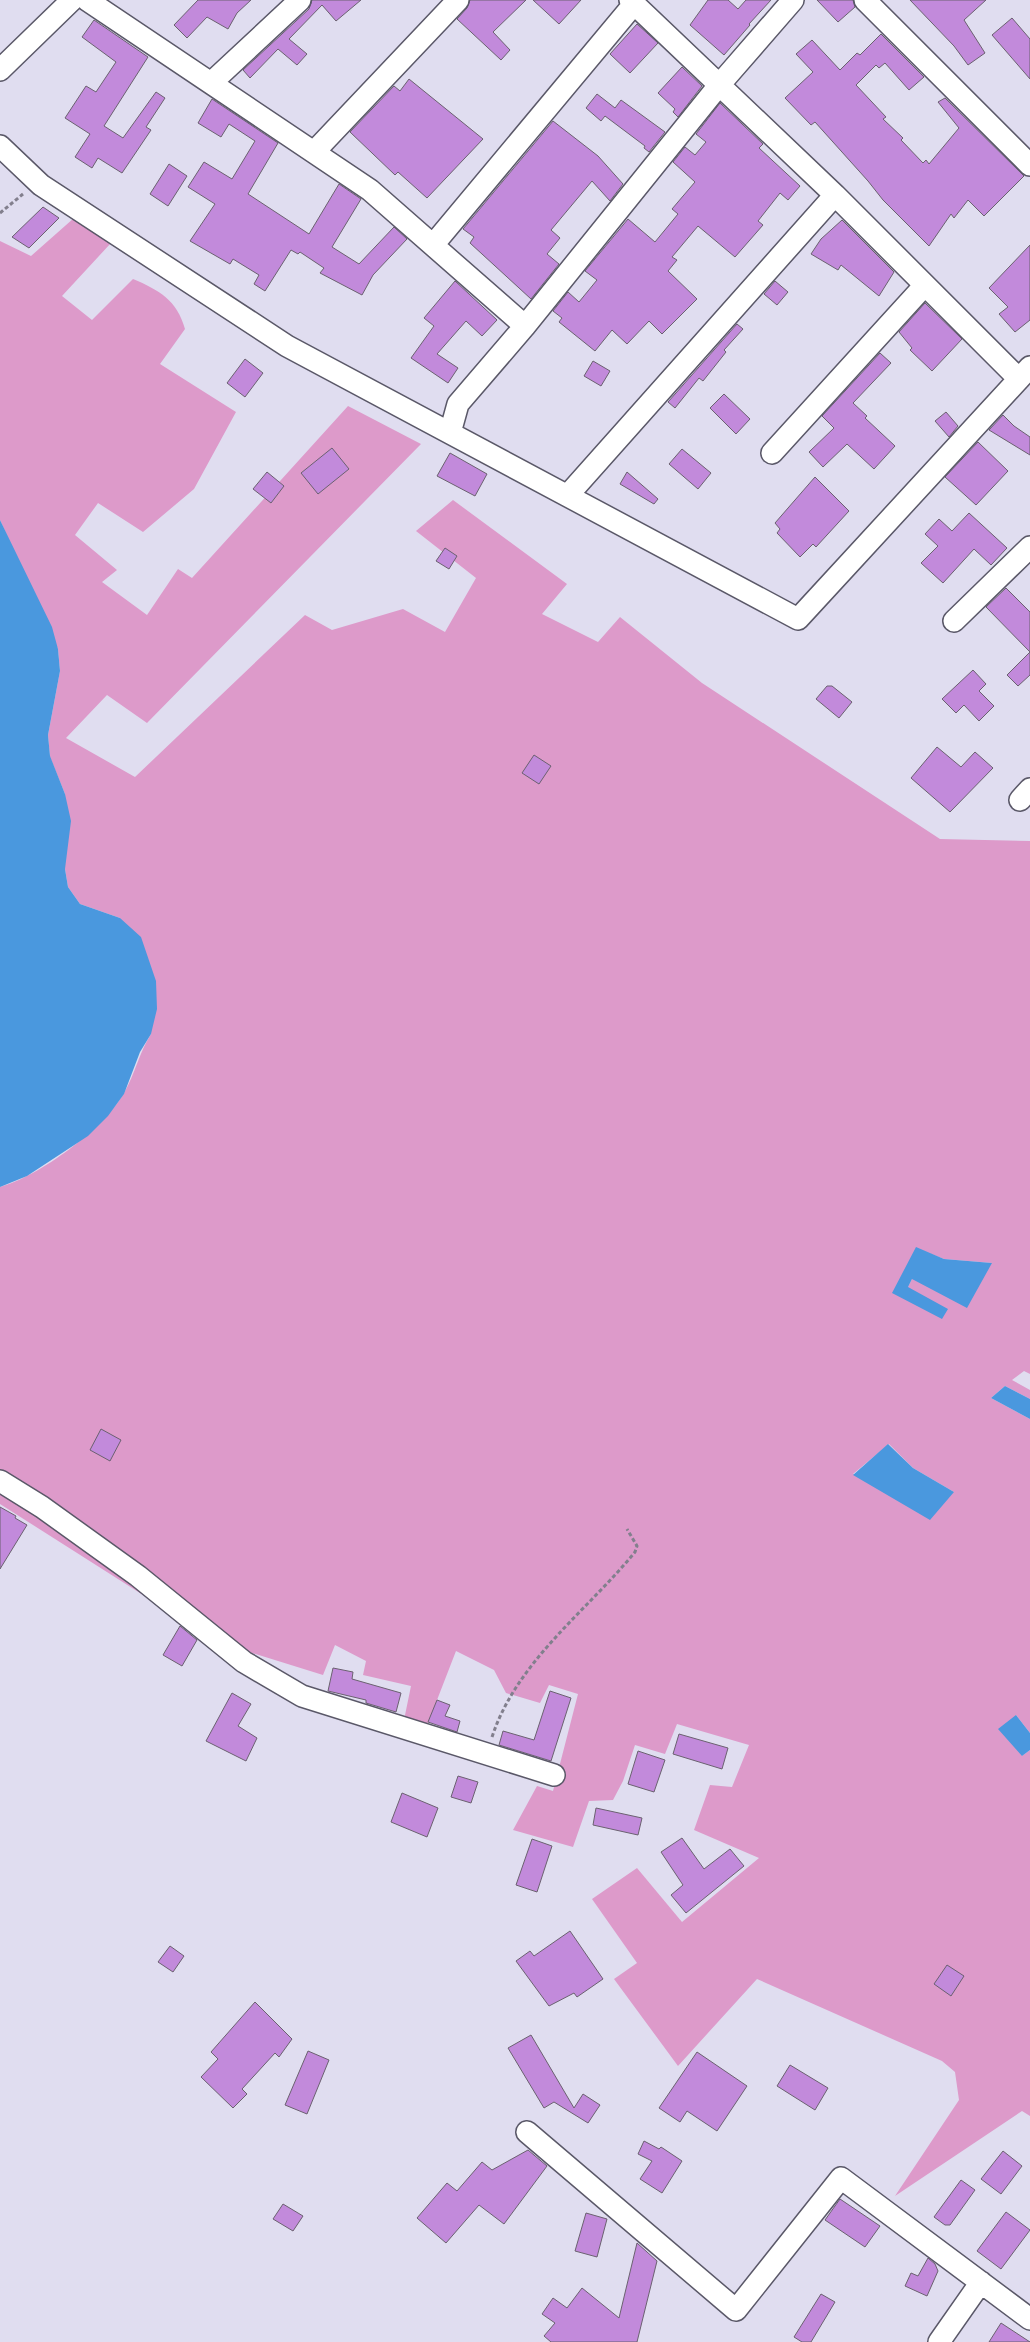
<svg xmlns="http://www.w3.org/2000/svg" width="1030" height="2342" font-family="Barlow,sans-serif">
<rect width="100%" height="100%" fill="#e0ddf0"/>
<!-- green -->
<path fill="#dd9aca" fill-rule="evenodd" d="M74,218L111,243L62,296L92,320L133,279C159,290 177,300 185,329L160,364L236,412L194,489L143,532L98,503L75,535L117,570L102,582L147,615L178,569L192,578L348,406L421,444L147,723L107,695L66,738L135,777L305,615L332,630L403,609L445,632L476,578L416,531L453,500L567,584L542,614L598,642L620,617L702,683L940,839L1030,841V1374L1024,1371L1012,1380L1030,1390V1399L1005,1386L991,1398L1030,1419V1733L1016,1715L1022,1756L1030,1750V2116L1022,2111L895,2196L959,2100L955,2072L942,2061L757,1979L678,2066L614,1979L637,1963L592,1899L637,1868L682,1922L759,1858L694,1830L710,1785L732,1787L749,1745L677,1724L665,1754L635,1745L623,1781L613,1800L589,1801L573,1847L513,1830L537,1786L553,1791L578,1694L549,1685L540,1703L506,1693L494,1670L456,1651L425,1731L404,1720L411,1686L363,1675L366,1661L335,1645L323,1675L217,1642L0,1504V1187C40,1176 103,1129 124,1093C135,1074 139,1053 151,1034L120,918L80,904L68,887L65,869V794L50,757L48,735L60,671L58,649L0,520V241L31,256ZM916,1248L944,1259L992,1263L912,1279L908,1287ZM889,1444L913,1468L954,1492L853,1474Z"/>
<!-- water -->
<path fill="#4a98de" d="M0,520L52,627L58,649L60,671L48,735L50,756L65,794L71,821L65,869L68,887L80,904L120,918L141,937L156,981L157,1009L151,1034L140,1052L124,1094L108,1116L88,1136L27,1176L0,1187Z
M916,1247L944,1259L992,1263L967,1308L912,1279L908,1287L948,1309L942,1319L892,1293Z
M1005,1386L1030,1399V1419L991,1398Z
M888,1444L913,1468L954,1492L930,1520L853,1475Z
M1016,1715L1030,1733V1750L1022,1756L998,1729Z"/>
<!-- building -->
<path fill="#c28adb" stroke="#6b6170" d="M198,0H251L237,13L228,29L207,17L187,38L174,25Z
M312,0H361L336,21L322,5L289,39L307,54L297,65L278,49L250,78L243,70L309,9Z
M470,0H526L493,32L510,50L501,60L457,19L467,8Z
M533,0H581L559,24Z
M708,0H728L738,9L746,0H771L749,24L750,25L724,55L690,25Z
M817,0H853L855,7L838,22Z
M910,0H986L964,20L985,53L968,65L954,46Z
M1012,18L1030,39V79L992,35Z
M94,20L148,57L104,126L123,138L156,92L165,98L146,127L151,130L122,173L98,158L92,168L75,157L90,134L65,118L86,86L96,92L116,62L82,37Z
M637,24L658,43L630,73L610,54Z
M881,34L924,77L909,90L885,63L879,68L876,65L856,85L886,117L883,119L903,138L901,140L923,163L926,160L929,164L959,128L938,102L945,98L1024,176L984,216L968,200L954,218L951,214L929,246L883,200L868,181L815,122L811,125L785,98L813,72L796,54L812,40L840,70L857,53L860,55Z
M682,67L702,86L678,117L673,112L675,109L658,93Z
M409,79L483,139L427,198L398,172L395,175L350,132L394,86L400,91Z
M597,94L615,108L621,100L665,132L649,152L644,148L645,146L605,116L601,121L586,108Z
M212,99L278,143L248,194L309,234L339,184L361,199L332,247L359,264L394,227L407,239L373,275L362,295L320,273L324,268L300,252L298,254L291,250L265,291L254,284L259,275L233,259L230,264L190,241L215,204L188,187L204,162L232,179L255,141L229,124L221,137L198,123Z
M720,103L763,144L759,148L800,186L788,200L780,193L758,221L763,225L735,257L698,226L672,257L677,260L668,271L697,299L662,334L649,321L627,344L612,330L595,351L559,322L562,318L553,311L568,292L579,302L597,280L585,271L628,219L655,242L678,214L672,209L695,182L673,162L685,147L695,155L706,142L696,134Z
M553,121L598,156L623,184L610,201L592,181L551,230L560,238L547,254L559,264L531,299L470,243L474,237L463,229Z
M169,164L187,176L168,206L150,194Z
M43,207L59,218L29,248L12,237Z
M842,220L894,272L879,296L841,265L838,270L811,254L821,239Z
M1030,245V320L1015,332L999,314L1008,307L989,288Z
M455,281L497,320L482,336L466,321L437,354L458,368L448,383L411,358L434,326L424,318Z
M775,281L788,292L777,305L764,294Z
M925,303L962,339L932,371L910,350L912,348L899,332Z
M737,324L743,329L724,350L726,352L703,381L699,378L675,408L668,402Z
M880,353L891,363L853,403L867,416L865,418L895,446L874,469L847,444L823,467L809,452L834,428L822,416Z
M245,359L263,373L245,397L227,383Z
M593,361L610,371L601,386L584,376Z
M724,394L750,419L736,434L710,408Z
M946,412L958,426L949,437L935,421Z
M1003,415L1014,426L1030,437V455L989,430Z
M978,442L1008,471L976,505L945,477Z
M332,448L349,469L318,494L301,473Z
M682,449L711,473L698,489L669,464Z
M450,453L487,474L475,496L437,476Z
M267,472L284,486L271,503L253,489Z
M627,472L658,499L654,504L620,484Z
M815,477L849,511L816,547L813,544L800,557L777,533L780,529L775,523Z
M969,513L1007,548L991,565L974,549L943,583L921,563L938,546L925,534L939,519L952,531Z
M445,548L457,556L449,569L436,561Z
M1006,588L1030,612V675L1018,686L1007,675L1030,652L986,607Z
M973,670L986,684L979,691L994,706L979,721L964,705L956,713L942,699Z
M827,686H832L852,702L839,718L816,699Z
M937,747L961,767L975,752L993,768L950,812L911,778Z
M534,755L551,766L539,784L522,773Z
M101,1429L121,1440L110,1461L90,1450Z
M0,1507L16,1516L15,1518L27,1525L0,1569Z
M180,1626L197,1640L182,1666L163,1655Z
M333,1668L353,1672L352,1679L401,1693L396,1712L366,1703V1700L328,1691Z
M550,1691L571,1698L551,1761L499,1745L503,1731L534,1740Z
M232,1693L251,1704L238,1726L257,1738L246,1761L206,1741Z
M437,1700L450,1705L445,1716L460,1721L457,1732L428,1722Z
M679,1734L728,1748L722,1769L673,1754Z
M638,1751L665,1760L654,1792L628,1784Z
M458,1776L478,1782L471,1803L451,1797Z
M402,1793L438,1808L427,1837L391,1822Z
M596,1808L642,1818L638,1835L593,1825Z
M682,1838L704,1869L730,1849L744,1866L686,1913L671,1895L683,1885L661,1852Z
M532,1839L552,1846L537,1892L516,1885Z
M570,1931L603,1979L577,1997L574,1993L549,2006L516,1961L530,1951L534,1956Z
M170,1946L184,1956L173,1972L158,1962Z
M947,1965L964,1976L951,1996L934,1984Z
M255,2002L292,2039L279,2057L275,2053L242,2089L247,2094L233,2108L201,2077L218,2059L211,2052Z
M531,2035L574,2108L583,2094L600,2105L588,2123L554,2102L544,2108L508,2048Z
M308,2051L329,2060L307,2114L285,2105Z
M697,2052L747,2086L717,2131L687,2111L680,2122L659,2108Z
M790,2065L828,2088L815,2110L777,2086Z
M644,2141L659,2149L661,2147L682,2161L662,2193L640,2179L652,2161L638,2154Z
M528,2150L547,2166L504,2224L479,2205L446,2243L417,2218L447,2183L457,2191L482,2162L492,2170Z
M1003,2151L1022,2166L1001,2194L981,2179Z
M961,2180L975,2190L950,2225H945L934,2217Z
M840,2199L880,2226L865,2247L825,2220Z
M283,2204L303,2216L293,2231L273,2219Z
M1006,2212L1030,2230L1001,2269L977,2251Z
M586,2213L607,2219L597,2257L575,2251Z
M637,2243L657,2261L637,2342H551L544,2336L555,2323L542,2314L553,2298L567,2308L582,2288L619,2318Z
M928,2258L935,2264L938,2271L927,2296L905,2286L911,2273L918,2276Z
M821,2294L835,2302L811,2342H802L794,2337Z
M1001,2323L1030,2342H989Z"/>
<g fill="none" stroke-linecap="round" stroke-linejoin="round">
<defs>
<path id="street" d="M87,0L370,190L525,326
M630,0L835,195L1019,379
M865,0L1030,165
M0,70L72,0
M211,83L300,0
M0,146L41,185L287,346L798,619L1030,367
M314,152L458,0
M433,245L634,4
M450,433L458,404L525,326L720,84L793,0
M772,453L925,285
M568,495L835,195
M954,621L1030,547
M1020,800L1030,789
M0,1481L42,1507L138,1576L244,1662L302,1696L554,1775
M527,2132L736,2310L841,2178L1030,2319
M939,2342L981,2282"/>
</defs>
<!-- street casing -->
<use href="#street" stroke="#5a5868" stroke-width="24"/>
<!-- path -->
<path stroke="#827f8d" stroke-width="3" stroke-dasharray="4 2.5" stroke-linecap="butt" d="M0,213L23,194
M492,1737C517,1661 586,1612 635,1552L637,1546L627,1529"/>
<!-- street -->
<use href="#street" stroke="#fff" stroke-width="21"/>
</g>
</svg>
